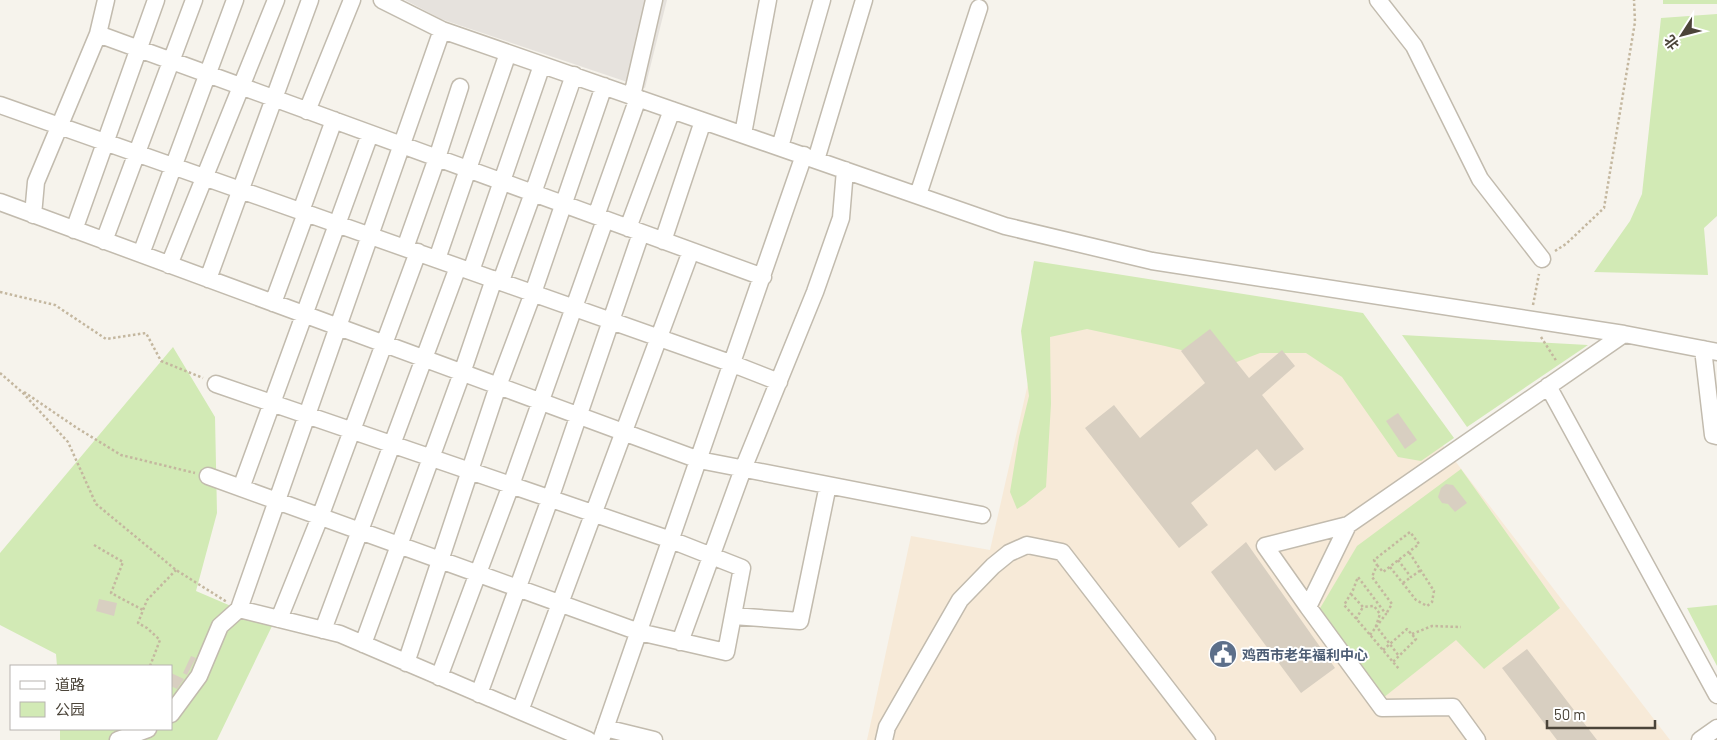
<svg xmlns="http://www.w3.org/2000/svg" width="1717" height="740" font-family="Barlow,'Noto Sans SC',sans-serif">
<rect width="100%" height="100%" fill="#f6f3ec"/>
<!-- commercial -->
<path fill="#f7ead8" d="M1050,287L1355,331L1670,740H867L911,536L990,550Z"/>
<!-- industrial -->
<path fill="#e6e2dd" d="M405,0H667L645,88L441,19Z"/>
<!-- green -->
<path fill="#d2eab5" d="M1663,0H1717V4H1663Z
M1717,14V216L1704,228L1708,275L1594,272L1630,221L1642,194L1661,18Z
M1034,261L1363,313L1454,438L1421,461L1398,457L1342,377L1306,353H1260L1234,363L1165,346L1087,329L1050,337L1051,404L1046,487L1025,504L1017,509L1010,492L1019,437L1029,396L1021,331Z
M1402,335L1588,345L1467,427Z
M173,347L215,417L217,513L196,591L273,624L217,740H60V729H171V666H57L56,654L0,625V553Z
M1461,469L1560,608L1484,669L1456,640L1383,698L1319,610L1357,546Z
M1717,605V666L1687,608Z"/>
<!-- building -->
<path fill="#d8cfc1" d="M1210,329L1249,378L1282,350L1295,366L1262,395L1304,449L1275,471L1257,449L1191,503L1208,525L1179,548L1085,428L1114,405L1140,438L1205,383L1181,351Z
M1398,413L1417,440L1405,449L1386,421Z
M1446,484L1453,485L1467,503L1455,512L1448,504L1442,503L1438,497L1441,488Z
M1246,542L1335,668L1301,693L1211,572Z
M99,599L117,603L114,616L96,611Z
M1527,649L1597,740H1557L1502,668Z
M191,656L196,658L187,675L183,673Z
M171,673L184,679L177,689L171,686Z"/>
<g fill="none" stroke-linecap="round" stroke-linejoin="round">
<defs>
<path id="minor" d="M382,0L442,30L1005,226L1152,261L1624,334L1717,352
M1378,0L1414,46L1480,179L1542,259
M98,34L763,277
M632,96L654,0
M0,105L733,364L779,382
M307,111L352,0
M743,134L768,0
M780,147L822,0
M816,160L864,0
M918,195L979,8
M0,202L699,460L982,515
M301,211L334,120
M33,215L36,182L98,34L106,0
M596,216L638,98
M628,228L672,110
M74,230L156,0
M104,241L194,0
M663,241L703,121
M405,248L437,158L460,87
M141,254L235,0
M437,259L508,53
M169,265L276,0
M471,271L542,65
M208,279L310,0
M501,281L533,193L574,75
M273,303L306,213
M1703,349L1713,435L1717,436
M1548,386L1717,695
M208,476L639,632L726,652L742,568L671,540L216,384
M241,488L370,134
M1348,525L1308,607L1382,708L1453,707L1477,740
M1308,607L1265,546L1348,525L1624,334
M239,609L442,30
M733,616L800,621L828,485
M279,619L320,517L418,252
M323,630L458,267
M680,642L743,469L815,292L841,218L845,170
M363,644L462,373L494,279
M406,663L498,386L533,293L604,86
M439,677L511,485L605,220
M479,694L550,499L641,233
M520,711L691,251
M171,714L199,676L220,626L239,609L340,634L588,740
M605,728L654,740
M118,740L148,729
M601,740L804,155
M884,740L887,727L960,600L993,566L1009,553L1027,545L1062,552L1207,740
M1700,740L1717,728"/>
</defs>
<!-- minor casing -->
<use href="#minor" stroke="#c2bbae" stroke-width="19"/>
<!-- path -->
<path stroke="#c4b79f" stroke-width="2.5" stroke-dasharray="2.5 2.5" stroke-linecap="butt" d="M1555,251L1566,244L1604,208L1635,22L1634,0
M0,292L55,305L106,339L146,333L161,361L203,378
M1533,305L1539,274
M1541,337L1557,362
M0,373L22,392L68,442L96,504L176,570L227,602
M24,392L77,428L121,455L195,473
M94,545L123,562L111,593L143,610
M1398,560L1411,577L1421,570
M1377,565L1383,572L1419,544L1410,532L1374,560L1377,565L1372,577L1392,604L1386,614
M1390,567L1416,600L1427,606L1432,602L1434,591L1409,552
M1403,583L1411,577
M1351,594L1363,607L1374,606L1380,614L1376,626L1399,656
M1356,619L1363,607
M1412,634L1432,626L1461,627
M1370,635L1386,614L1358,577L1353,590L1344,605C1363,626 1381,648 1399,669
M1383,650L1407,629L1416,639L1393,662
M150,666L160,640L147,628L138,623L147,600L176,570"/>
<!-- minor -->
<use href="#minor" stroke="#fff" stroke-width="16"/>
</g>
<!-- icons -->
<defs>
<symbol id="civic-disc" viewBox="-11 -11 22 22"><circle r="9.5" fill="#5c6f8a" stroke="#fff"/><path d="M-.6-6.5H3V-4.5H.6V-3L4-1V1h2V6H-6V1h2V-1L-.6-3ZM-1.2 2.5V6h2.4V2.5Z" fill="#fff"/></symbol>
</defs>
<g fill-rule="evenodd">
<use href="#civic-disc" x="1207" y="638" width="32" height="32"/>
</g>
<g text-anchor="middle" dominant-baseline="central" stroke-width="4" stroke-linejoin="round" paint-order="stroke">
<!-- service labels -->
<g font-size="14" font-weight="bold" fill="#4e5e75" stroke="#fff" text-anchor="start">
<text x="1242" y="654">鸡西市老年福利中心</text>
</g>
</g>
<!-- legend -->
<rect x="10" y="665" width="162" height="65" fill="#ffffff" stroke="#b7b4b0"/>
<rect x="20" y="681" width="25" height="8" fill="#ffffff" stroke="#b7b4b0"/>
<text x="55" y="690" font-size="15" fill="#4b4439">道路</text>
<rect x="20" y="702" width="25" height="15" fill="#d2eab5" stroke="#b7b4b0"/>
<text x="55" y="715" font-size="15" fill="#4b4439">公园</text>
<!-- north arrow -->
<g transform="translate(1682 35) rotate(234)" stroke="#ffffff" stroke-width="4" paint-order="stroke">
<path d="M0-4L9 19L0 12L-9 19Z" fill="#4b4439"/>
<text y="-8" font-size="14" font-weight="bold" text-anchor="middle" fill="#4b4439">北</text>
</g>
<!-- scale -->
<path d="M1547 720v8h108v-8" fill="none" stroke="#4b4439" stroke-width="2.5"/>
<text x="1554" y="720" font-size="15" fill="#4b4439" stroke="#ffffff" stroke-width="4" paint-order="stroke">50 m</text>
</svg>
